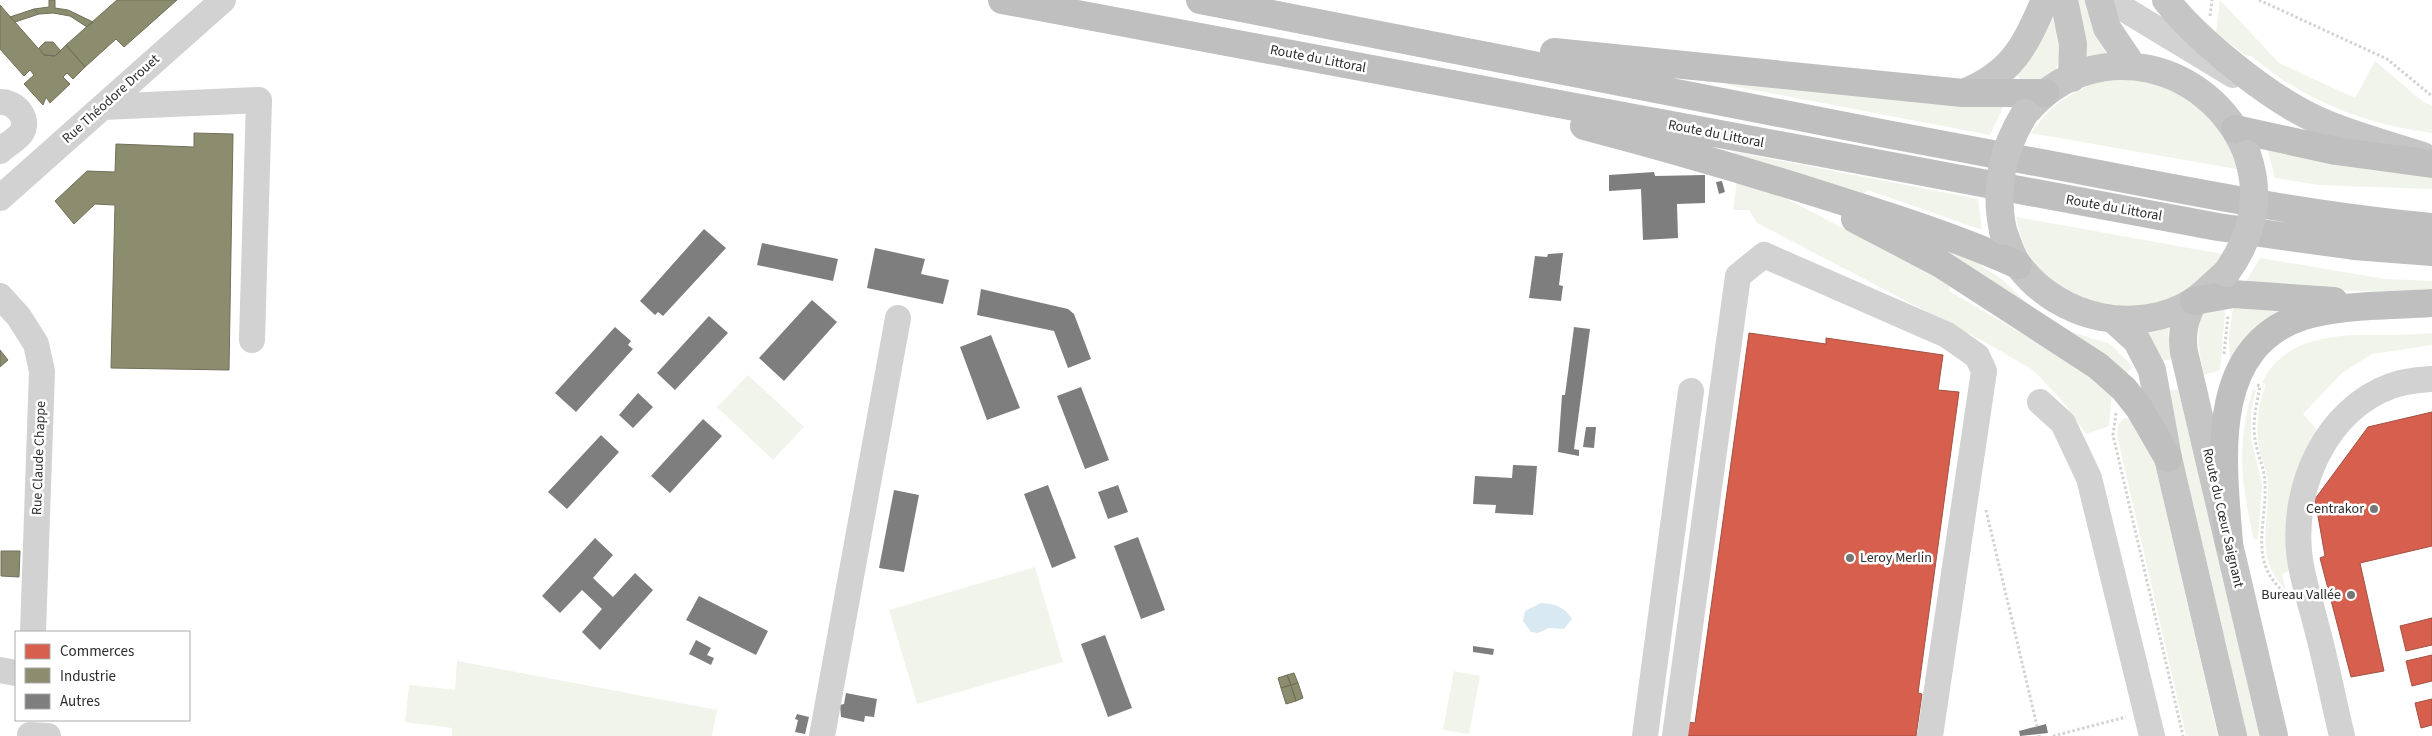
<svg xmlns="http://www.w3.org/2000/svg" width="2432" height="736" font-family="'Source Sans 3',sans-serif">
<rect width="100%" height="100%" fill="#fff"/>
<!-- green -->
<path fill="#f1f4eb" d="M2077,0H2086L2099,42L2109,57L2086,62L2087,47Z
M2220,0L2279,63L2355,98L2375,61L2421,100L2432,106V133C2384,127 2340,113 2298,89C2281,80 2266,67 2251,56L2245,55L2216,33Z
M2048,6C2057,29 2070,61 2046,81C2042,85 2034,87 2028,90L2013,70Z
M1728,77L2005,103L1990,135L1728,85Z
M2109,78L2149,80L2187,96L2209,113L2242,170L2031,133C2055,100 2072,92 2109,78Z
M2267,148L2370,170L2432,176V189L2319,185L2275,178Z
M1735,152L1978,199L1982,230L1868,190L1863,194L1734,158Z
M1737,180L1787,199L1950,284L1949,291L2083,369L2112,392L2109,426L2086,434L2064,403L2033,370L1985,342L1757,223L1749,210H1733Z
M2016,217L2222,254C2212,267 2202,282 2189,290C2138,323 2059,307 2028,253C2022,243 2019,229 2016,217Z
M1924,239L1982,261L1980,265L2003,280L2029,305L2069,331L2110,344L2133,367L2120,379Z
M2260,258L2385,279L2432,281V289L2386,292L2243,287Z
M2226,301L2220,370L2204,375C2200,357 2192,323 2208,309C2212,305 2221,303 2226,301Z
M2234,302L2295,303L2230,369L2229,333Z
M2170,323L2168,332L2173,359L2159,362L2145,334L2147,330Z
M2432,333V345L2372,354L2342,373L2303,414L2319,432L2291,570L2282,574L2286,590C2253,556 2270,525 2268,484C2267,469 2259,454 2258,439C2256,422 2259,401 2266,385L2262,382C2295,319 2373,340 2432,333Z
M748,375L804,427L773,460L717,407Z
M2181,389L2261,736H2247L2166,391Z
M2253,389L2256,390L2251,411V438L2262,484L2258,539L2254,540C2241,482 2236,447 2253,389Z
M2124,418H2134L2151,447L2218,736H2186L2117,435L2118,425Z
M1035,567L1063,662L917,704L889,610Z
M457,661L717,710L712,736H452V728L405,722L409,685L455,690Z
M1454,671L1480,676L1469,734L1443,730Z"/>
<!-- water -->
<path fill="#d8e9f1" d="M1541,603C1555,604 1565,607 1572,619L1564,629L1549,628L1538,633L1531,632L1523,621L1525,611Z"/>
<!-- shops -->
<path fill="#d6604d" stroke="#a35143" d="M1749,333L1826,344V338L1943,355L1938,390L1959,392L1918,693L1922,694L1916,736H1685L1687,722L1695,723Z
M2432,412V546L2360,563L2384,671L2351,677L2320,558L2325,556L2315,499L2368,427Z
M2432,618V645L2406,651L2400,626Z
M2432,655V681L2412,686L2406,661Z
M2432,699V725L2421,728L2415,703Z"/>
<!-- industry -->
<path fill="#8c8c6e" stroke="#70705a" d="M55,0V8L68,10L93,22L87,27L70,16L53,13L39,14L34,9L49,7V0Z
M117,0H177L124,47L116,39L85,67L66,45Z
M0,5L44,55L55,56L66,45L85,67L73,79L67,73L63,77L70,84L50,103L46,97L43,105L24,84L34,75L30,70L24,76L0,49Z
M34,9L39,14L15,22L10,17Z
M45,42H53L61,51L55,56L44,55L39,48Z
M194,133L233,134L229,370L111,368L115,205L95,204L74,224L55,201L87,171L115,172L116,144L194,147Z
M0,350L8,360L0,367Z
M1,551H20L19,577L1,576Z
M1294,673L1298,683L1291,685L1287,675Z
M1287,675L1291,685L1281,688L1278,678Z
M1298,683L1303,698L1296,701L1291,685Z
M1291,685L1296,701L1286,704L1281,688Z"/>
<!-- building -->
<path fill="#7e7e7e" d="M1654,172L1655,176L1705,175V203L1677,204L1678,238L1643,240L1641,189L1609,191V175Z
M1722,181L1725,192L1719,194L1716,182Z
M704,229L726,248L663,316L658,312L655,315L640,301Z
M762,243L838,259L833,281L757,265Z
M875,248L925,259L921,274L949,280L943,304L867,288Z
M1563,253L1559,285L1563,286L1561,301L1529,298L1535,256L1547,257L1548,254Z
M981,289L1068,309L1074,314L1091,359L1068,368L1054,331L977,315Z
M812,300L837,322L784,381L759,358Z
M709,316L728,333L675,390L657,373Z
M615,327L631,341L628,345L633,349L576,412L555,393Z
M1574,327L1590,329L1574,449L1579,450V456L1558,452L1562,395H1565Z
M991,335L1020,408L987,420L960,347Z
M1081,387L1109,460L1085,469L1057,396Z
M638,393L653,407L633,428L619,415Z
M703,419L722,436L670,493L651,476Z
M1586,427H1596L1594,448L1583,447Z
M601,435L619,452L567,509L548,492Z
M1513,465L1537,466L1533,515L1495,513L1496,505L1473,504L1475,476L1512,478Z
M1048,485L1076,558L1052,568L1024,494Z
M1118,485L1128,512L1108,519L1098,492Z
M894,490L919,495L904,572L879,568Z
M1138,537L1165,610L1141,619L1114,546Z
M595,538L613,555L593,578L613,597L635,573L653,590L600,650L582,632L602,609L582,590L560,613L542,596Z
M699,596L768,631L756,655L686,620Z
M1105,635L1132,708L1108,717L1081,644Z
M696,640L711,648L707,655L714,658L711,665L689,654Z
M1473,646L1494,649L1493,655L1473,652Z
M846,693L877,699L874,717L865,716L864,722L841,717L840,705L844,704Z
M797,714L809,717L805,734L795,732L798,720L795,719Z
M2046,724L2048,733L2020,736L2019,731Z"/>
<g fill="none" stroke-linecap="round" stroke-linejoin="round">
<!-- path -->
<path stroke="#d2d2d2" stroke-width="3" stroke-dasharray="2.5 2.5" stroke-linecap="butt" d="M2259,0L2387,59L2432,96
M2210,16L2212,0
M2224,354L2228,316
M2257,385L2260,386C2257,403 2252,421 2255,439C2257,454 2265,469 2265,484C2267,525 2248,561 2284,592
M2116,413L2113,435L2183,736
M1986,510L2037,726
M2039,735V736
M2053,736L2126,717"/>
<!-- minor -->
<path stroke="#d2d2d2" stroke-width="26" d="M2109,0L2233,75
M0,102C14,101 30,117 22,132C18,139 6,145 0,151
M103,107L259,100L252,340
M0,198L223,0
M0,296L19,317L36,344L42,371L33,632
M2040,402L2063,423L2089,478L2152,736
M0,670L16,673
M30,735L48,736
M822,736L898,318
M1645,736L1691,391
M1675,736L1738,276L1764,255L1947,335L1977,356L1984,371L1930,736
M2342,736C2333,699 2326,661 2316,625C2310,600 2301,576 2299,551C2293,485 2326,410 2391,386C2404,381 2418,380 2432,379"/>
<!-- major -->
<path stroke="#c5c5c5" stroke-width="28" d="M2064,0L2073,44L2072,78
M2099,0L2107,28L2132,65
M2166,0C2198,41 2268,97 2315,119C2349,135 2387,144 2423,156
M1963,93C2012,74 2025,46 2045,0
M2028,110C2094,34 2209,62 2246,151
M2003,231C2008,243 2011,256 2019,266C2059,319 2137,337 2194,301C2206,293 2215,282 2226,273
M2194,301C2185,318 2181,332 2184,352L2274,736
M2114,320L2137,341L2152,370L2168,458L2233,736"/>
<!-- highway -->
<path stroke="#bfbfbf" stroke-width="28" d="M1002,0L2218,227L2354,246L2432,252
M1200,0C1468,51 1735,106 2003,156C2146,182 2288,214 2432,227
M1554,52L1963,93H2045
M1584,126C1668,148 1750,172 1832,198C1895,218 1958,238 2018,265
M2235,129L2336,151L2432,164
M1855,219L1941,264L2098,366L2124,389L2139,408L2168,458
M2194,301L2233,294L2334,301
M2229,543C2223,464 2206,347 2304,316C2344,304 2391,306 2432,303"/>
<!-- major-bridge -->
<path stroke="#c5c5c5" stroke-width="28" d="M2003,231C1994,187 2002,150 2025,113
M2226,273C2253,236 2262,197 2247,154"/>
</g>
<!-- markers -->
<g fill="#767676" stroke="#fff" stroke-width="2">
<circle cx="2374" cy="509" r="5"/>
<circle cx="1850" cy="558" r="5"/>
<circle cx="2351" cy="595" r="5"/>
</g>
<g text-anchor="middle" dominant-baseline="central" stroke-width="5" stroke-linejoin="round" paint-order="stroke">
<!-- street labels -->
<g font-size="14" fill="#2d2d2d" stroke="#fff">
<text transform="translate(1318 59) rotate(11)">Route du Littoral</text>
<text transform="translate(111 99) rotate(-42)">Rue Théodore Drouet</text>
<text transform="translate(1716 134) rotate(11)">Route du Littoral</text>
<text transform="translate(2114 208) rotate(10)">Route du Littoral</text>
<text transform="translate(39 458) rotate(-88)">Rue Claude Chappe</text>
<text transform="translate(2223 518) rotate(77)">Route du Cœur Saignant</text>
</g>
<!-- poi labels -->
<g font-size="14" fill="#2d2d2d" stroke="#fff" text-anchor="end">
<text x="2364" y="509">Centrakor</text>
<text x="1860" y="558" text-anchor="start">Leroy Merlin</text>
<text x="2341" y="595">Bureau Vallée</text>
</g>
</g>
<!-- legend -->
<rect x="15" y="631" width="175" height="90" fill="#ffffff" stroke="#ababab"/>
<rect x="25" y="644" width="25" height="15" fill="#d6604d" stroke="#ababab"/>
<text x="60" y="656" font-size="15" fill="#2d2d2d">Commerces</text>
<rect x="25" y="668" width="25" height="15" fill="#8c8c6e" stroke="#ababab"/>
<text x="60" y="681" font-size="15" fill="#2d2d2d">Industrie</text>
<rect x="25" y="694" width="25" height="15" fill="#7e7e7e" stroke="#ababab"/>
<text x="60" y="706" font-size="15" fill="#2d2d2d">Autres</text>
</svg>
